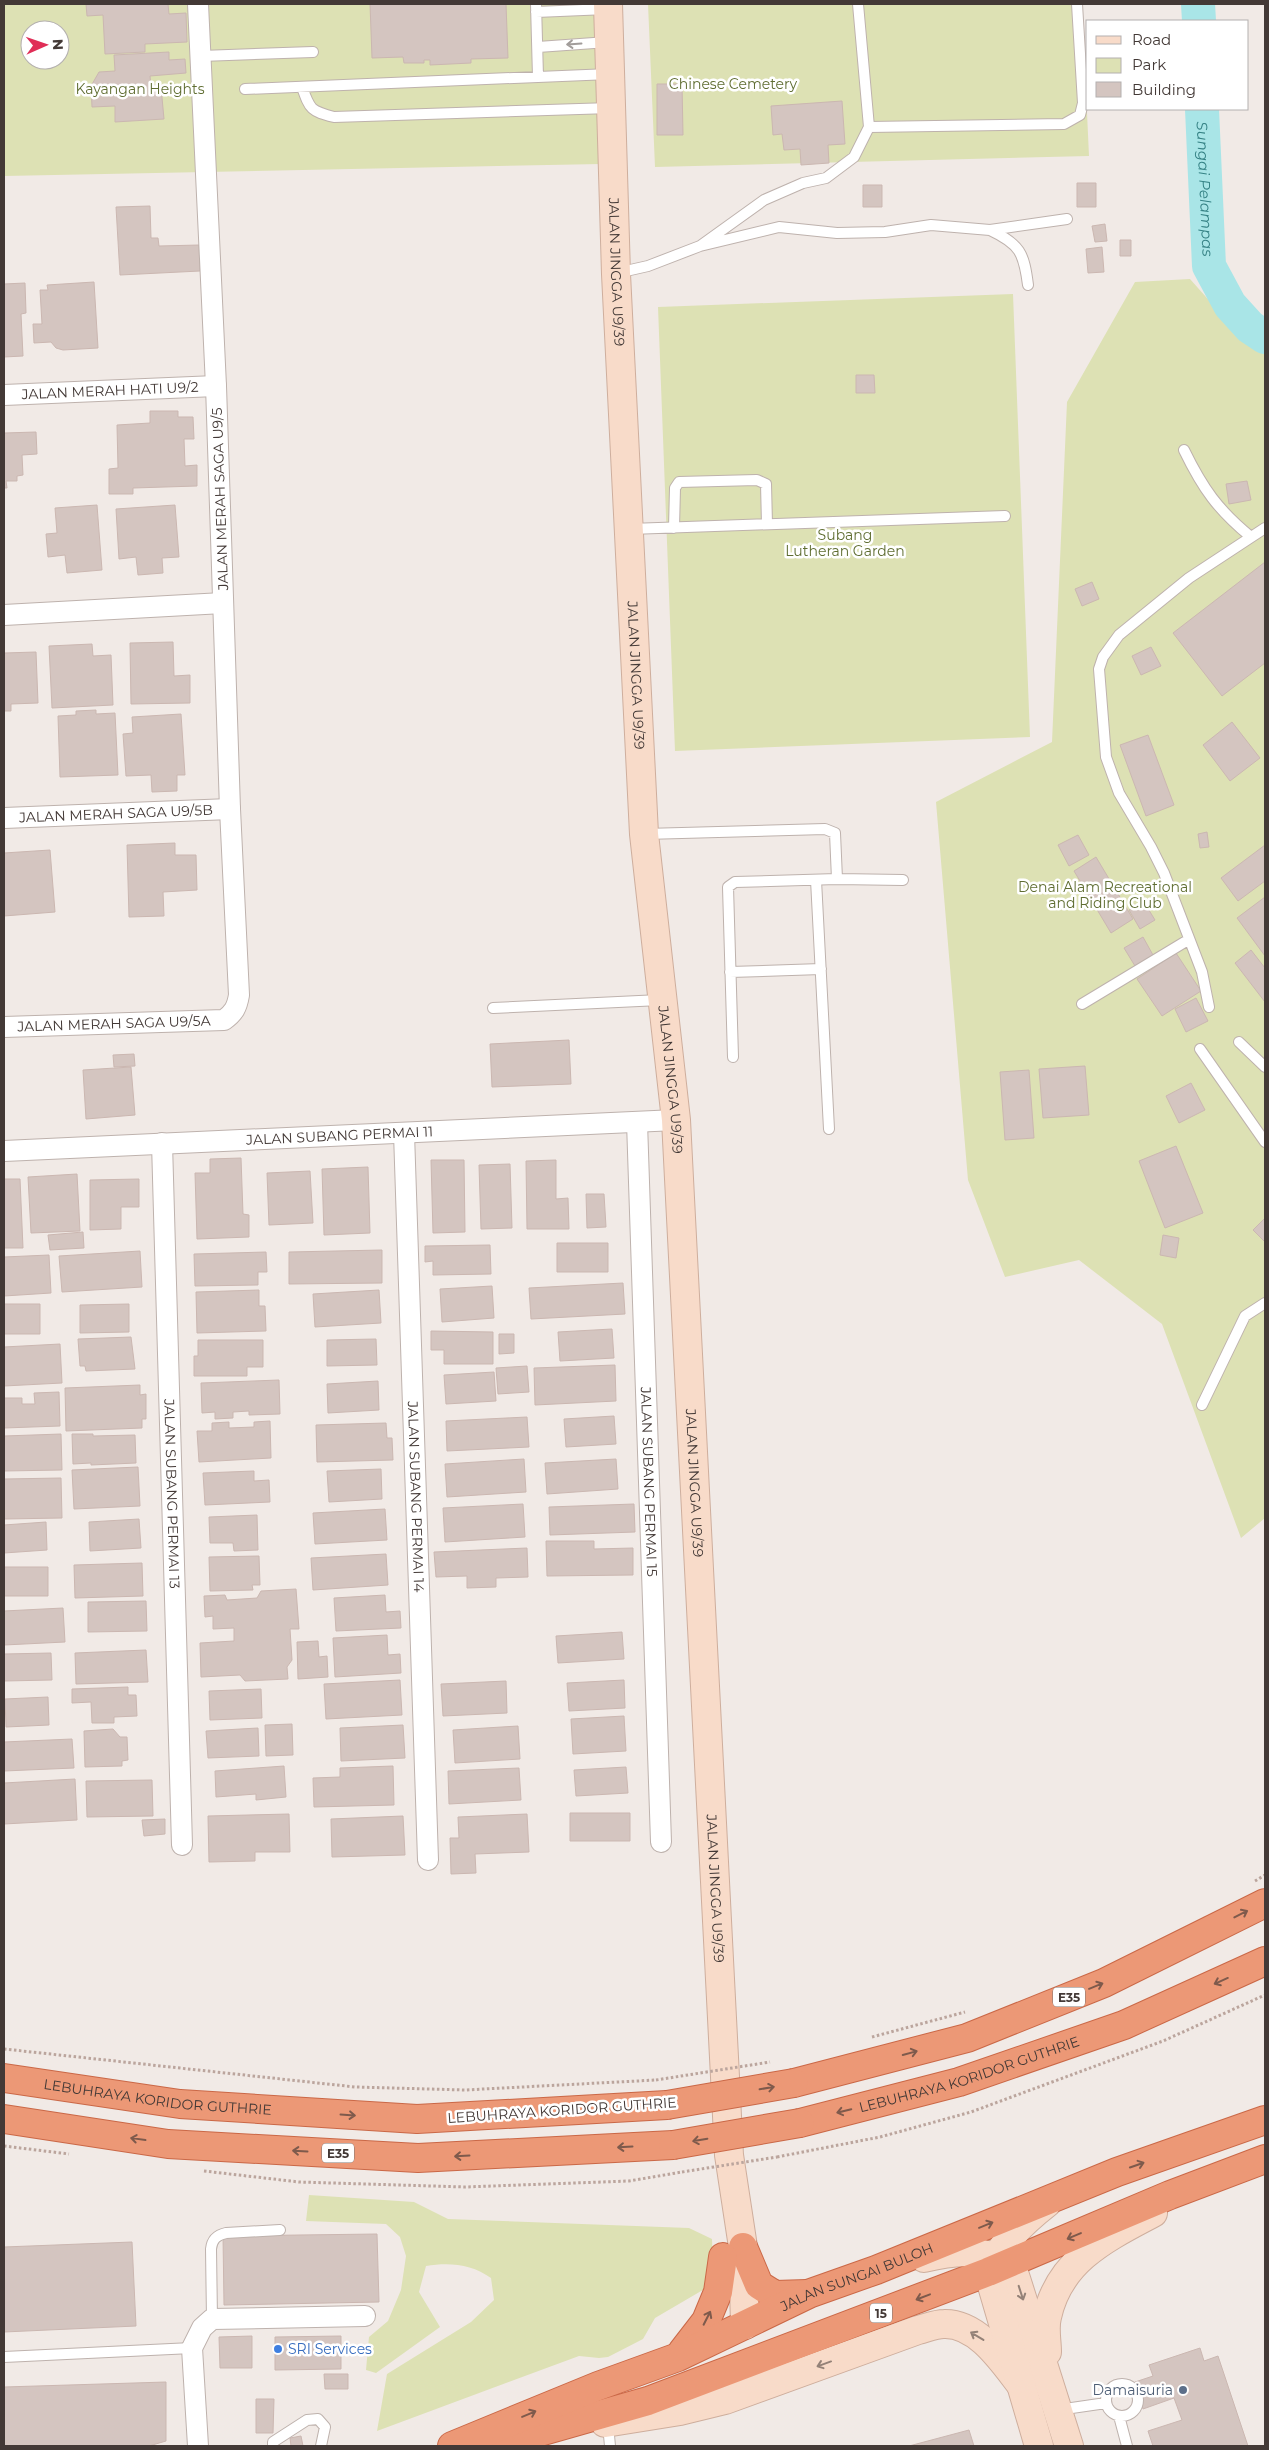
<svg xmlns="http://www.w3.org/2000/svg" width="1269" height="2450" font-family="Montserrat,sans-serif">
<rect width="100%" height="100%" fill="#f1eae6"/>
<!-- green -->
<path fill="#dde1b4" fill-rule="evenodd" d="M4,4H594L601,164L4,176ZM30,30H60V60H30Z
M648,4H1082L1089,156L655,167Z
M1190,279L1246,342L1265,354V1518L1241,1538L1162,1324L1079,1260L1005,1277L968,1180L936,802L1052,742L1067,402L1135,282Z
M1013,294L1030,737L675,751L658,307Z
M309,2195L414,2202L448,2219L689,2228L712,2239L713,2269L708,2287L655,2318L643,2339L608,2357L599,2358L579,2356L377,2431L387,2374L471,2322L494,2300L491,2278C472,2264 449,2262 426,2266L419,2292L440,2327L376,2373L366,2370L369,2337L388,2321L401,2290L406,2256L400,2237L386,2224L306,2221Z"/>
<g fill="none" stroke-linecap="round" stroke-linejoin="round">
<!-- river -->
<g stroke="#a9e5e7" stroke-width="34">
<path d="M1198,4L1199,21"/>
<path id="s1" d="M1202,109L1209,266L1230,305L1250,327L1265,337"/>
</g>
</g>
<!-- building -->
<path fill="#d4c5c0" stroke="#cbb7b1" d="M86,4H168L169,14L186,13L187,42L145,44V52L105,54L103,15L87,16Z
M370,4H506L508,58L471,59V63L430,65V60H424V63H404L403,57L372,58Z
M169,52V60L185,59L186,73L150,76L151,87H161L164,119L115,122V106L92,107L91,86L99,72L115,71L114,55Z
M657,84H682L683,135H657Z
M842,101L845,144L828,145L829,163L801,165L800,149L784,150L782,134L773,135L771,106Z
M1077,183H1096V207H1077Z
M863,185H882V207H863Z
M150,206L151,238H158L159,246L199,245L200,271L120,275L116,207Z
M1105,224L1107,241L1095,242L1092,226Z
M1120,240H1131V256H1120Z
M1102,247L1104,272L1088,273L1086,249Z
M94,282L98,348L63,350L56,348L51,342L34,343L33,324H42L40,290H48L47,285Z
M25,283L26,313L21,314L23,356L4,357V284Z
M856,375H874L875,393H856Z
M150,411H178V417H193L194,439H184L185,466L197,465V486L133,488V494H109V469L118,468L117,425L150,423Z
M36,432L37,454L22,455L23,475L17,476V481H6L7,488H4V433Z
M1247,481L1251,500L1229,504L1226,484Z
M97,505L102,570L67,573L65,555L48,557L46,534L57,533L55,508Z
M175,505L179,557L162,558L163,573L138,575L136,557L119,559L116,509Z
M1265,562V663L1222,696L1173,633Z
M1092,582L1099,599L1082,606L1075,589Z
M173,642L174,676L190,675V703L131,704L130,643Z
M92,644L93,656L111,655L113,705L52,708L49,646Z
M1151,647L1161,666L1141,675L1132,656Z
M36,652L38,703L11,704V711H4V653Z
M96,710V714L115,713L118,775L60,777L58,716L76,715V711Z
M181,714L185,775H177V791L152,792L151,775L126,776L123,734L133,733L132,717Z
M1232,722L1260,758L1230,781L1203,745Z
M1148,735L1174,805L1146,816L1120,745Z
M1207,832L1209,847L1200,848L1198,834Z
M1078,835L1089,855L1069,866L1058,845Z
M175,843V855H196L197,890L163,892L164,916L129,917L127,845Z
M1265,845V881L1238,901L1221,878Z
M50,850L55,912L4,916V853Z
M1096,857L1133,919L1111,933L1074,871Z
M1265,897V956L1237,918Z
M1144,902L1155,920L1140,929L1129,910Z
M1143,937L1153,955L1135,966L1124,948Z
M1251,950L1265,968V1002L1235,963Z
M1176,953L1201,991L1162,1016L1137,979Z
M1196,998L1208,1021L1186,1032L1175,1009Z
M569,1040L571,1084L492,1087L490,1044Z
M134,1054L135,1066L114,1067L113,1055Z
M1085,1066L1089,1115L1043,1118L1039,1069Z
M131,1067L135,1115L86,1119L83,1070Z
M1029,1070L1034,1138L1005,1140L1000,1072Z
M1191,1083L1205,1110L1179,1123L1166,1096Z
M1176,1146L1203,1213L1165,1228L1139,1161Z
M241,1158L243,1214L249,1215V1237L197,1239L195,1173H210V1159Z
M431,1160H464L465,1232L433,1233Z
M556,1160V1199L568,1198L569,1229H527L526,1161Z
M510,1164L512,1228L481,1229L479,1165Z
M368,1167L370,1233L324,1235L322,1169Z
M310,1171L313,1223L269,1225L267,1173Z
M77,1174L80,1231L31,1233L28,1177Z
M4,1179H20L23,1248H4Z
M139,1179V1207H121V1229L90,1230V1180Z
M586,1194H604L606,1227L587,1228Z
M1265,1218V1242L1253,1230Z
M83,1232L84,1248L50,1250L48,1235Z
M1163,1235L1179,1238L1176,1258L1160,1255Z
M557,1243H608V1272H557Z
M490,1245L491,1274L433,1275V1261L425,1262V1246Z
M382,1250V1283L289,1284V1252Z
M140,1251L142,1287L62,1292L59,1256Z
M266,1252L267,1272H258V1285L195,1286L194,1254Z
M49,1255L51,1293L4,1296V1257Z
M623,1283L625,1314L531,1319L529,1288Z
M492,1286L494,1318L442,1322L440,1289Z
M259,1290V1306H265L266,1331L197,1333L196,1292Z
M379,1290L381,1323L315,1327L313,1294Z
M4,1304H40V1334H4Z
M129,1304V1332L80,1333V1305Z
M612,1329L614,1358L560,1361L558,1332Z
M431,1331L493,1332V1364H444V1350H431Z
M499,1334H514V1353L499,1354Z
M131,1337L135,1369L86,1371L85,1366H80L78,1339Z
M376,1339L377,1365L327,1366V1340Z
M198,1340H263V1367H247V1376H194V1356H198Z
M60,1344L62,1383L4,1386V1347Z
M615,1365L616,1401L535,1405L534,1368Z
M527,1366L529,1392L498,1394L496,1368Z
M494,1372L496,1401L446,1404L444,1375Z
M279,1380L280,1414L249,1415V1411L233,1412V1418L215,1419V1412L202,1413L201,1383Z
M378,1381L379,1410L328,1413L327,1384Z
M140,1385V1395L146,1394V1419H142V1428L66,1431L65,1388Z
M59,1392L60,1426L4,1428V1398H22V1404H35L34,1393Z
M614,1416L616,1444L566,1447L564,1419Z
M527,1417L529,1447L447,1451L446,1421Z
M270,1421L271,1458L199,1462L197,1431H212V1423L229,1422V1428L254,1427V1422Z
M386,1423L387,1438H392L393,1460L317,1462L316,1425Z
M61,1434L62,1470L4,1471V1436Z
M72,1434H93V1436L135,1435L136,1463L91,1465V1463L73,1464Z
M524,1459L526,1492L447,1497L445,1464Z
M616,1459L618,1489L547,1494L545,1463Z
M138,1467L140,1506L74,1509L72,1470Z
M381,1469L382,1499L329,1502L327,1471Z
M254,1471V1481L269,1480L270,1502L205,1505L203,1473Z
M61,1478L62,1518L4,1519V1479Z
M523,1504L525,1537L445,1542L443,1508Z
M634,1504L635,1532L550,1535L549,1507Z
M385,1509L387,1540L315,1544L313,1513Z
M257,1515L258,1550L234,1551L233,1543H210L209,1517Z
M139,1519L141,1548L90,1551L89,1522Z
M46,1522L47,1550L4,1553V1525Z
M546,1541H594V1549L633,1548V1575L547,1576Z
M527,1548L528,1577L496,1578V1587L467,1588V1576L436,1577L434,1552Z
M386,1554L388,1585L313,1590L311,1558Z
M259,1556L260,1585H252L253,1590L210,1591L209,1557Z
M142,1563L143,1596L75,1598L74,1565Z
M4,1567H48V1596H4Z
M296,1589L299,1629H290L292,1660L287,1667L288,1679L245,1681L240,1675L201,1677L200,1643L234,1641V1628L213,1629V1616L205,1617L204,1596L225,1595L227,1600L257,1598L261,1591Z
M385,1595L386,1612L400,1611L401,1628L336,1631L334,1598Z
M146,1601L147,1631L88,1632V1602Z
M63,1608L65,1642L4,1645V1611Z
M622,1632L624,1659L558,1663L556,1636Z
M387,1635L388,1655L400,1654L401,1673L335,1677L333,1638Z
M318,1641L319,1657L327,1656L328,1677L298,1679L297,1642Z
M146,1650L148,1682L76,1684L75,1653Z
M51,1653L52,1680L4,1681V1654Z
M400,1680L402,1715L326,1719L324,1684Z
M624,1680L625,1708L569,1711L567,1683Z
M506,1681L507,1713L443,1716L441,1684Z
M128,1687V1695H136L137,1716L114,1717V1723H92L91,1702L72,1703V1689Z
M261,1689L262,1718L210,1720L209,1691Z
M48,1697L49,1725L6,1727L5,1699Z
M624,1716L626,1751L573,1754L571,1719Z
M292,1724L293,1755L266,1756L265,1725Z
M403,1725L405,1758L341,1761L340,1728Z
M518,1726L520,1759L455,1763L453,1730Z
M258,1728L259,1756L208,1758L206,1731Z
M113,1729L120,1737H127L128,1760L122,1761V1766L85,1767L84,1731Z
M72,1739L74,1768L4,1771V1742Z
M284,1766L286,1797L256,1800V1794L216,1797L215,1771Z
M393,1766L394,1805L314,1807L313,1778L340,1777V1768Z
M626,1767L628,1793L576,1796L574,1770Z
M519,1768L521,1800L449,1804L448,1771Z
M75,1779L77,1820L4,1824V1783Z
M152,1780L153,1816L87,1817L86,1781Z
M570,1813H630V1841H570Z
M289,1814L290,1852H255V1861L209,1862L208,1816Z
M527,1814L529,1852L475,1854L476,1873L451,1874L450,1838H459L458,1817Z
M403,1816L405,1855L332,1857L331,1819Z
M165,1819V1834L144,1836L142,1820Z
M377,2234L379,2302L224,2305L223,2236Z
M132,2242L136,2326L4,2332V2247Z
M252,2336V2368H220L219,2337Z
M341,2336V2369L275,2370V2337Z
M1200,2348L1204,2361L1218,2356L1248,2446H1153L1148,2431L1182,2420L1174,2398L1143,2409L1135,2382L1153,2376L1149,2365Z
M324,2374H348V2389H325Z
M166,2382V2441L149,2446H4V2387Z
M256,2399H274L273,2433H256Z
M969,2430L974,2446H909Z
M301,2436L303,2446H291L290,2438Z"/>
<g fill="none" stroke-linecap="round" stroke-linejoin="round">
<defs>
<path id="lane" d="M536,4L538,77
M858,4L869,127L1064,124L1080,115L1083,103L1077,4
M536,12L607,9
M538,47L608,42
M201,56L313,52
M302,87C310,110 311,111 334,117L611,108
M245,89L610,74
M990,230C1020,244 1024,253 1028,285
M700,246L779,227L837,233L885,232L931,225L990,230L1067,219
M617,273L648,266L700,246L764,200L803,183L826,178L854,157L869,127
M1184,450C1203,489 1218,510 1251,537
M674,528L675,488L679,482L757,480L766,484L767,524
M630,529L1005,516
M645,834L825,829L835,833L837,879
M816,880L829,1129
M730,972L821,969
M1082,1004L1188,940
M1209,1007L1202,972L1164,873L1151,847L1119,793L1106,757L1099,669L1103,657L1119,635L1189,578L1265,528
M493,1008L660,1000
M1239,1042L1265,1067
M1200,1049L1265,1142
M733,1057L728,887L735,882L837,879L903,880
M1202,1405L1245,1316L1265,1303
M212,2319L211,2249C212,2239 217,2235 226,2233L280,2230
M4,2357L192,2348
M1106 2400a16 16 0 1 1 32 0a16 16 0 1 1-32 0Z
M1058,2410L1106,2403
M1119,2416L1127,2446
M608,2425L610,2446
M273,2446V2442L307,2420L318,2419L325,2427L321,2446"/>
<g id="street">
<path id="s2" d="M4,395L216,386"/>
<path d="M4,615L223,603"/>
<path id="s3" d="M4,818L230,809"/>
<path id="s4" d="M4,1027L224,1020C234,1013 237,1007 239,995L230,809L216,386L198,4"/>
<path id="s5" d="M637,1122L661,1842"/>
<path id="s6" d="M404,1133L428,1860"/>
<path id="s7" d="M162,1143L182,1845"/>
<path id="s8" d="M4,1151L676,1120"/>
<path d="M198,2446L192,2348L202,2328L212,2319L365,2316"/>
</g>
<g id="secondary">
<path id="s9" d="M608,4L616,274L644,834L676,1120L729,2155L743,2247L745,2325"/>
<path d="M924,2258C957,2250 979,2249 1011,2263L1069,2446"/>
<path d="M1047,2352C1047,2341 1044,2328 1047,2317C1059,2260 1106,2238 1153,2213"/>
<path d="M605,2423L680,2411L725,2400L918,2330C926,2328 936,2324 944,2324C978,2323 1003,2362 1021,2385"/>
<path d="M1039,2446L988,2272C1004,2241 1019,2225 1047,2203"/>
</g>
<g id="highway">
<path id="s10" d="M4,2078L180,2104L417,2119L667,2105"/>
<path d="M794,2083L967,2038L1104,1983L1265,1903"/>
<path d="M4,2119L168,2144L418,2158L673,2145"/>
<path id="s11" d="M800,2123L959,2082L1124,2025L1265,1961"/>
<path d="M743,2247L759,2285L775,2295L807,2294"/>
<path d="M682,2352L706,2321L718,2292L723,2257"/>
<path d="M494,2445L648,2401L988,2272L1170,2195L1265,2159"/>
<path id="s12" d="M452,2446L598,2386L678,2357L811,2293L876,2270L1117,2172L1265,2120"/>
</g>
</defs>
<!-- lane casing -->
<use href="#lane" stroke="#beb2ad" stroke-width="12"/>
<!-- street casing -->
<use href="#street" stroke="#beb2ad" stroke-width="22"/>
<!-- secondary casing -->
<use href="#secondary" stroke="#ceae9d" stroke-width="30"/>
<!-- highway casing -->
<use href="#highway" stroke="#ca6847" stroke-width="30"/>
<!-- path -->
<path stroke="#bba59d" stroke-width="3" stroke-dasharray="2.5 2.5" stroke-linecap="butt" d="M1255,1881L1265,1875
M872,2037L965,2012
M4,2049L355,2087L465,2090L656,2080
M4,2146L69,2154
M777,2157L880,2137L971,2112L1163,2041L1265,1995
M204,2171L299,2182L465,2187L629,2181L682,2172"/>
<!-- lane -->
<use href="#lane" stroke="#fff" stroke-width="10"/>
<!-- street -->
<use href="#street" stroke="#fff" stroke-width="20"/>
<!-- secondary -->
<use href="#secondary" stroke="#f8dbc9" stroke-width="28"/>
<!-- highway -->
<use href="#highway" stroke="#ec9876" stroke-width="28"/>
<defs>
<path id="highway-bridge" d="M667,2105L794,2083
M673,2145L800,2123"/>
</defs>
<!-- highway-bridge casing -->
<use href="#highway-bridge" stroke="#ca6847" stroke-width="30" stroke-linecap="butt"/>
<!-- path-bridge -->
<path stroke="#bba59d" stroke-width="3" stroke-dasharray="2.5 2.5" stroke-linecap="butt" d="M656,2080L770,2062
M682,2172L777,2157"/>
<!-- highway-bridge -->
<use href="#highway-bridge" stroke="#ec9876" stroke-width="28"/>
</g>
<!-- one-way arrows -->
<defs><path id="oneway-shaft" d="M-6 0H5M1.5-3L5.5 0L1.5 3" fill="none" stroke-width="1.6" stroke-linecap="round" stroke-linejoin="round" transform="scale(1.25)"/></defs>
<use stroke="#a19c9a" href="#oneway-shaft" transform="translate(574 44) rotate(176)"/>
<g stroke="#7e5a4c">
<use href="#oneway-shaft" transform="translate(1241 1914) rotate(-27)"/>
<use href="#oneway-shaft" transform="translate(1221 1981) rotate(156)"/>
<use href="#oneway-shaft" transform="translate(1096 1986) rotate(-22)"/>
<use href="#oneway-shaft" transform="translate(910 2053) rotate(-15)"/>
<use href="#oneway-shaft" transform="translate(767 2088) rotate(-10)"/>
<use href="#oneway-shaft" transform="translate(844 2111) rotate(166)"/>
<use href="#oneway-shaft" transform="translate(348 2115) rotate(4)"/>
<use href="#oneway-shaft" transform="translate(138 2139) rotate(-172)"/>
<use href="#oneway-shaft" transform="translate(700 2140) rotate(170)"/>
<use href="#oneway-shaft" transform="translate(625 2147) rotate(177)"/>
<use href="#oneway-shaft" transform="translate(300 2151) rotate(-177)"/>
<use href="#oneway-shaft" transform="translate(462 2156) rotate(177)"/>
<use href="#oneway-shaft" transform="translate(1137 2165) rotate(-19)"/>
<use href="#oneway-shaft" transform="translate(986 2225) rotate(-22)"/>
<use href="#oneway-shaft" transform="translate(1074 2236) rotate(157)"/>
<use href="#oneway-shaft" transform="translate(923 2297) rotate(159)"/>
<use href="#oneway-shaft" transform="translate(707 2318) rotate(-63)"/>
<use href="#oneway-shaft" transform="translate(529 2414) rotate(-23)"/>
</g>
<g stroke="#948278">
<use href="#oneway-shaft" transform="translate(1021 2293) rotate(72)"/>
<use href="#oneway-shaft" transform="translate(977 2336) rotate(-149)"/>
<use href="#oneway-shaft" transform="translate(824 2364) rotate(160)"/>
</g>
<!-- markers -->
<circle fill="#3f7fe0" stroke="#fff" stroke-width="2" cx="278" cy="2349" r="5"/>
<circle fill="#5c6f8a" stroke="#fff" stroke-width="2" cx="1183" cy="2390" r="5"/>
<g text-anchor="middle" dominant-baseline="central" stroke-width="5" stroke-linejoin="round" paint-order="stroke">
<!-- shield labels -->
<g fill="#fff" stroke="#7b7472" stroke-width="1">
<rect x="1053" y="1987.5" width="32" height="19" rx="4"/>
<rect x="322" y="2143.5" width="32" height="19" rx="4"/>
<rect x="870" y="2303.5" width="22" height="19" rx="4"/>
</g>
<g font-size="12" font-weight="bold" fill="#433936">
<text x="1069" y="1997">E35</text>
<text x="338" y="2153">E35</text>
<text x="881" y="2313">15</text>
</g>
<!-- park labels -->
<g font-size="14" fill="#5f6d31" stroke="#fff">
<text x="733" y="84">Chinese Cemetery</text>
<text x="140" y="89">Kayangan Heights</text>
<text x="845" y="535">Subang<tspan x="845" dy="16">Lutheran Garden</tspan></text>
<text x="1105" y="887">Denai Alam Recreational<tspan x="1105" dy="16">and Riding Club</tspan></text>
</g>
<!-- street labels -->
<g font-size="14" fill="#433936" stroke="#fff">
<text stroke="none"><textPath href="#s9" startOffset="268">JALAN JINGGA U9/39</textPath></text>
<text stroke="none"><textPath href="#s2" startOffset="106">JALAN MERAH HATI U9/2</textPath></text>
<text transform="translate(220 499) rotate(-92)">JALAN MERAH SAGA U9/5</text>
<text stroke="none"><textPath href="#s9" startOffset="672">JALAN JINGGA U9/39</textPath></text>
<text stroke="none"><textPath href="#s3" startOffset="112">JALAN MERAH SAGA U9/5B</textPath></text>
<text stroke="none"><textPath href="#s4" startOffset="110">JALAN MERAH SAGA U9/5A</textPath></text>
<text stroke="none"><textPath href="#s9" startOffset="1078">JALAN JINGGA U9/39</textPath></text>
<text stroke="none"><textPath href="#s8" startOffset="336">JALAN SUBANG PERMAI 11</textPath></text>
<text stroke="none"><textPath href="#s5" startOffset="360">JALAN SUBANG PERMAI 15</textPath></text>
<text stroke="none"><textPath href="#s9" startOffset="1482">JALAN JINGGA U9/39</textPath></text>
<text stroke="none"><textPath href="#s7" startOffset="351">JALAN SUBANG PERMAI 13</textPath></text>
<text stroke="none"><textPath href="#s6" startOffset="364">JALAN SUBANG PERMAI 14</textPath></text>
<text stroke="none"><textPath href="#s9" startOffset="1888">JALAN JINGGA U9/39</textPath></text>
<text stroke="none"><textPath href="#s11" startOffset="176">LEBUHRAYA KORIDOR GUTHRIE</textPath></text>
<text stroke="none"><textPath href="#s10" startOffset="155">LEBUHRAYA KORIDOR GUTHRIE</textPath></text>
<text transform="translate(562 2110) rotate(-4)">LEBUHRAYA KORIDOR GUTHRIE</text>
<text stroke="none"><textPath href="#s12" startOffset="439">JALAN SUNGAI BULOH</textPath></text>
</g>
<!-- shop labels -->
<g font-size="14" fill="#366cbe" stroke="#fff" text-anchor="start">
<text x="288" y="2349">SRI Services</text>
</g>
<!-- service labels -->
<g font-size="14" fill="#4e5e75" stroke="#fff" text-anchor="end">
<text x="1173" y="2390">Damaisuria</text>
</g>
<!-- water labels -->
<g font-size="15" font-style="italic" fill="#348184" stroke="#fff">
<text stroke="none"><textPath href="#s1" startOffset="80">Sungai Pelampas</textPath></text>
</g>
</g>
<!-- border -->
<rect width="1269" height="2450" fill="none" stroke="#433936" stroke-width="10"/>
<!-- legend -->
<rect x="1086" y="20" width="162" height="90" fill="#ffffff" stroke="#b4b0af"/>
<rect x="1096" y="36" width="25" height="8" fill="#f8dbc9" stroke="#b4b0af"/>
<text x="1132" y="45" font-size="15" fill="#433936">Road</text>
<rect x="1096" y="58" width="25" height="15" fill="#dde1b4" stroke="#b4b0af"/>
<text x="1132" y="70" font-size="15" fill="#433936">Park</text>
<rect x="1096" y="82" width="25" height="15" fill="#d4c5c0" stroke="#b4b0af"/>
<text x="1132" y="95" font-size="15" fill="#433936">Building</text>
<!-- north arrow -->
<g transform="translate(45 45) rotate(88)"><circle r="24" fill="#ffffff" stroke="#b4b0af"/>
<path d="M0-4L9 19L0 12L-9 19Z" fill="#e02e57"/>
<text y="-8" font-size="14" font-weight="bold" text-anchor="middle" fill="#433936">N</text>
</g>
</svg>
